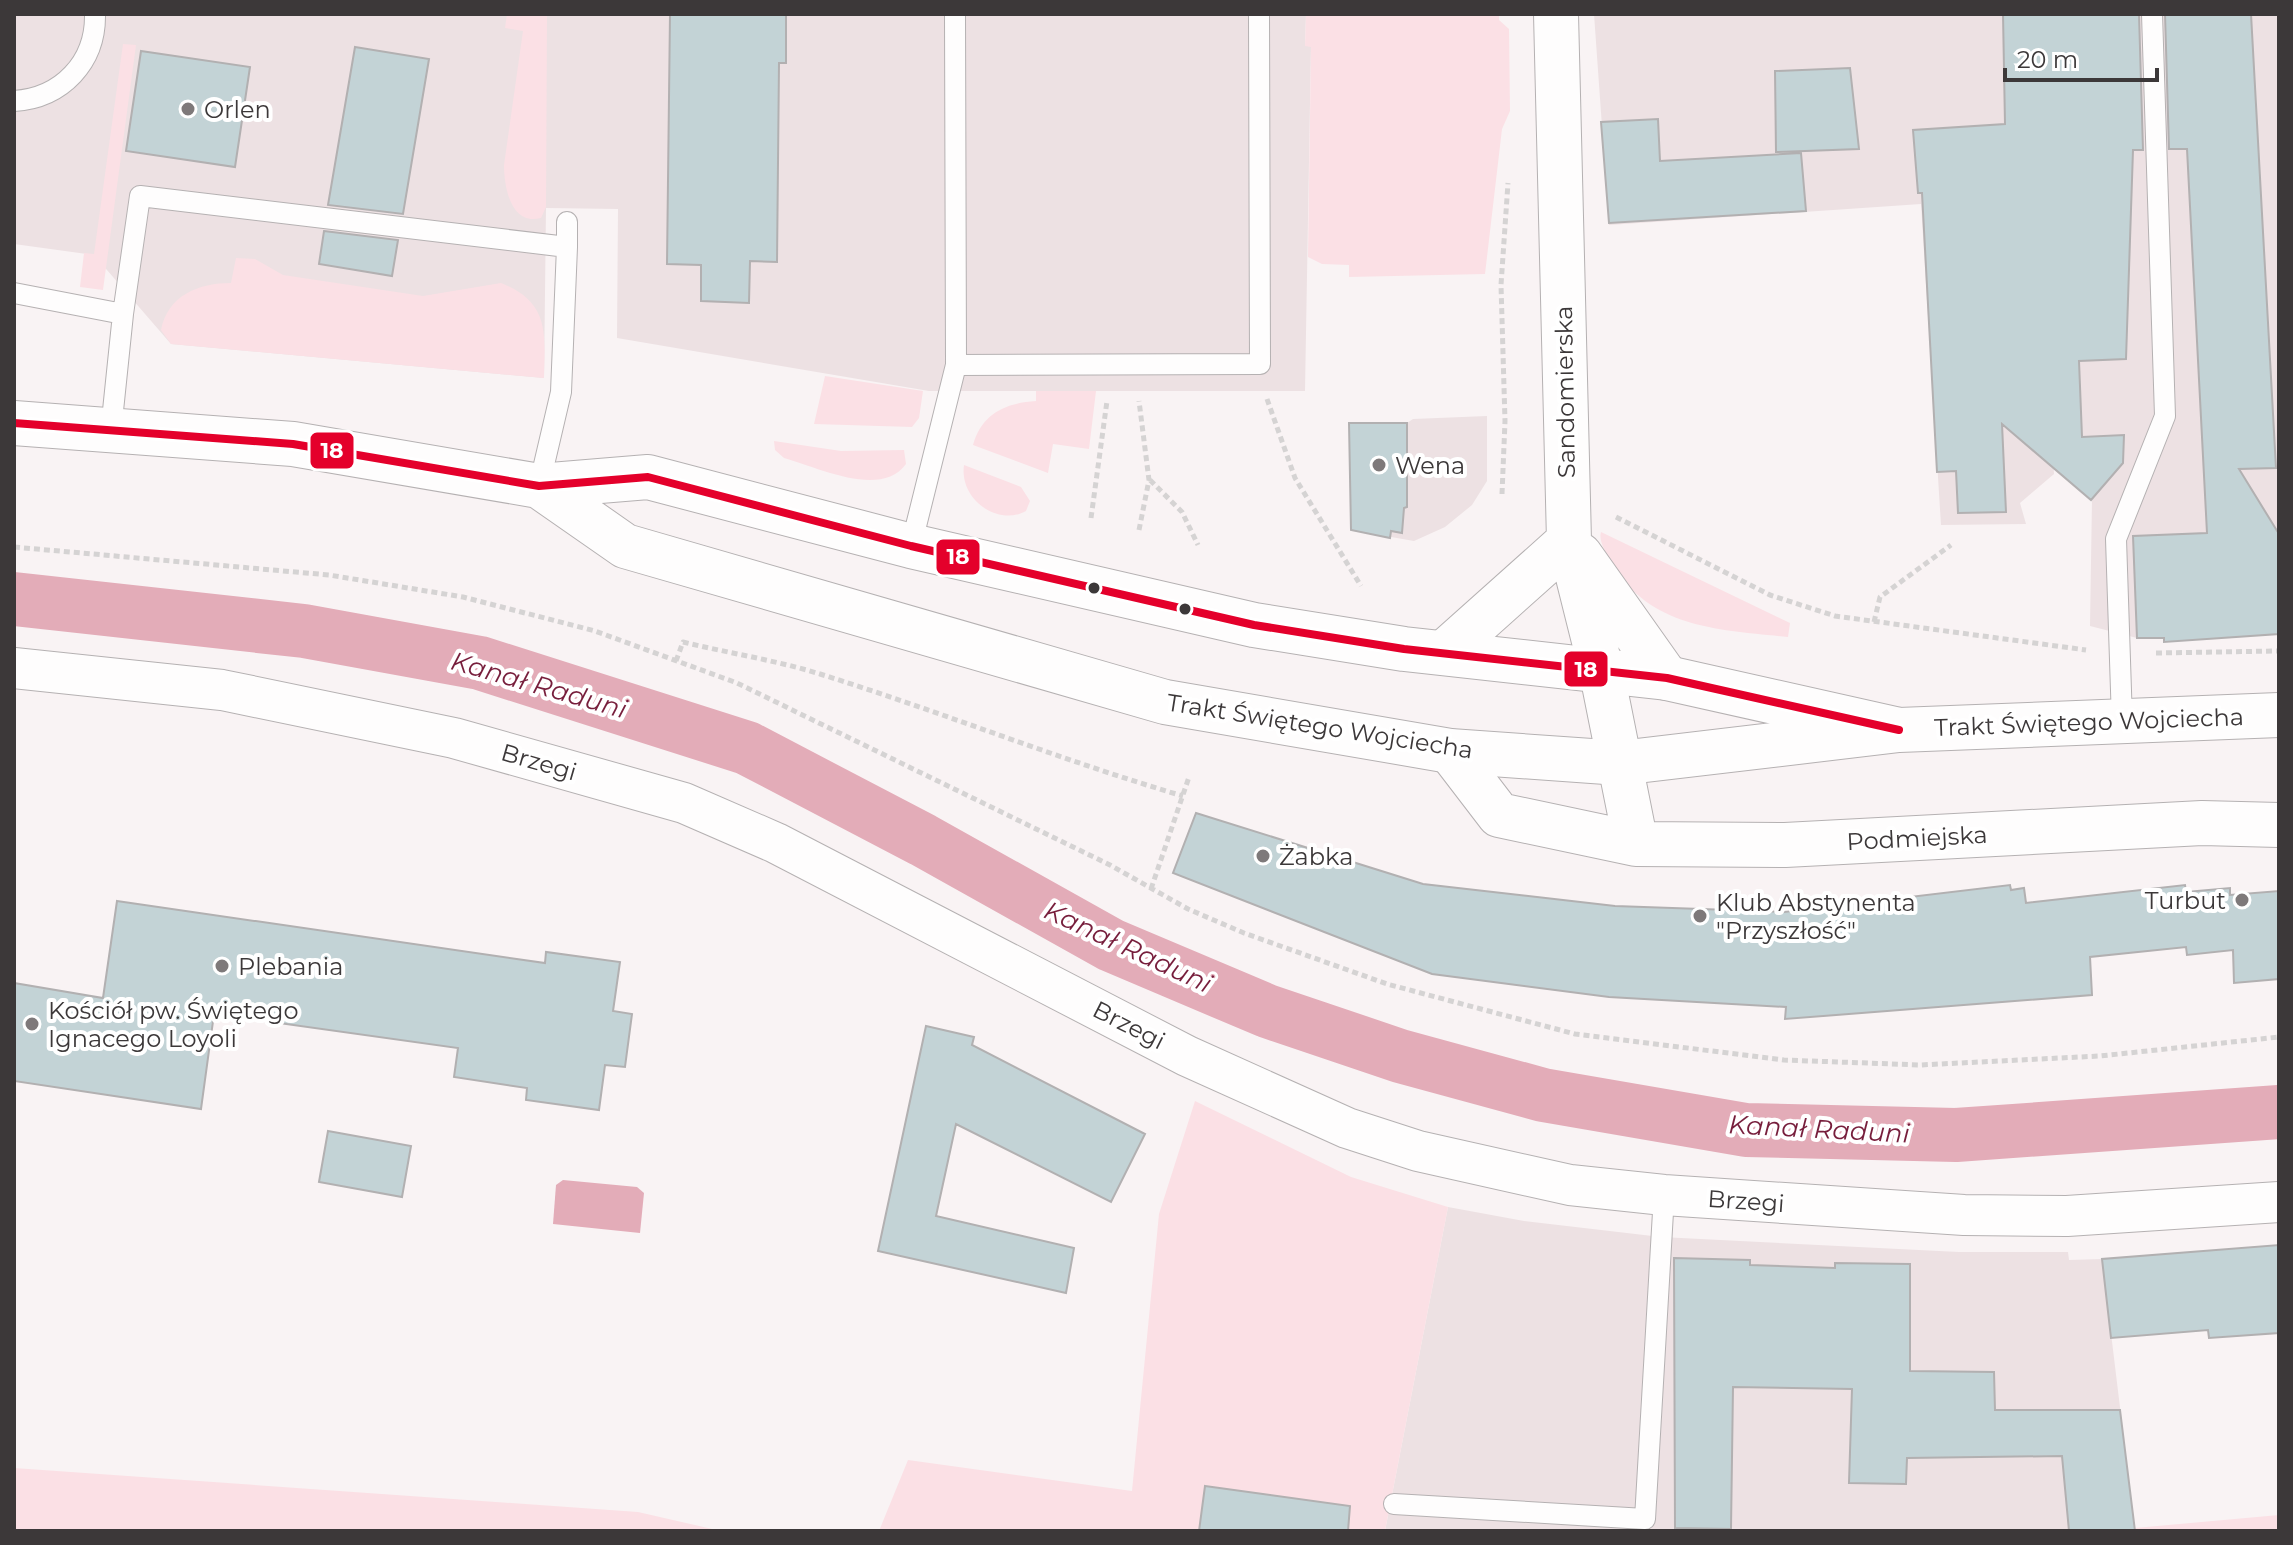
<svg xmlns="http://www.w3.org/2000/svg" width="2293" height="1545" font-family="Montserrat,sans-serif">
<rect width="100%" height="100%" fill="#f9f3f4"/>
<!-- built -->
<path fill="#ede1e3" d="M14,14H1306L1305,46H1311L1305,391H929L617,338L618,209L546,208L544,378L171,344L94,255L14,244Z
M1594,14H2279V634L2165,642L2164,638H2137L2090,626L2092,499L2053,456L2054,474L2020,503L2026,524L1941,525L1921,204L1609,225Z
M1487,416V481L1472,505L1445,527L1414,541L1351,530L1349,423H1407L1413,419Z
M1448,1207L1524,1221L1661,1237L1959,1252H2068L2069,1260L2102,1259L2135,1531H1385Z"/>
<!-- green -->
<path fill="#fbe0e5" d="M507,14H547L546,207L541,218C511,226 504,187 504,165L523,31L505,28Z
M1306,14H1499V20L1509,29L1510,111L1502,129L1485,274L1349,277V265L1322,264L1308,257L1311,47L1305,46Z
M123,44L136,45L103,290L80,287L84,253L94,254Z
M236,258L255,259L283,275L423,296L501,283C550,302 545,334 544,378L171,344L161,330C168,295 199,283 231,283Z
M825,376L923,391L919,418L912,427L814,424Z
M1036,391H1096L1089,449L1053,444L1048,473L973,445C982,413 1006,403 1036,401Z
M774,441L841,451L904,450L906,464C881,499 817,467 784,458L775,450Z
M964,465L1021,487L1030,501L1026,511C998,527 959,499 964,465Z
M1601,532L1790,623L1788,637C1722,630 1651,629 1613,565C1607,555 1598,541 1601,532Z
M1195,1101L1351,1177L1448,1207L1385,1531H879L908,1460L1132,1491L1159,1214Z
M14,1468L638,1512L721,1531H14Z
M2279,1515V1531L2135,1529V1528Z"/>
<!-- water -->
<path fill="#e3acb8" d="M563,1180L637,1187L644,1193L640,1233L553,1224L556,1185Z"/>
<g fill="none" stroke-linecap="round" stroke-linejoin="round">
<!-- canal -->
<path stroke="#e3acb8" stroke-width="54" d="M14,599L304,631L480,663L747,748L923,840L1111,945L1267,1011L1400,1056L1543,1095L1746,1130L1956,1135L2279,1112"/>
</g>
<!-- building -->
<path fill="#c3d3d6" stroke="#b2b0b1" stroke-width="2" d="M670,14H786V63H779L777,262L750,261L749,303L701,301V265L667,264Z
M2003,14H2139L2143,150H2133L2126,359L2079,361L2082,437L2124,435L2123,463L2091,500L2002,424L2006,512L1958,513L1956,471L1937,472L1922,193H1918L1913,130L2005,124Z
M2165,14H2251L2276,468L2239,469L2279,534V634L2164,642V638H2137L2133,536L2207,533L2187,149H2169Z
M355,47L429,59L403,214L328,205Z
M141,51L250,67L235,167L126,151Z
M1850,68L1859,149L1776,152L1775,71Z
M1658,119L1660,161L1801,153L1806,211L1609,223L1601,122Z
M324,231L398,240L392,276L319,264Z
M1349,423H1407V507L1404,508L1402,533L1391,531L1390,538L1351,530Z
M1196,813L1423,884L1615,906L1784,912L2010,885L2011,890L2024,888L2026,903L2185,885L2186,892L2230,888V895L2279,891V979L2234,983L2233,950L2187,955L2186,947L2090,957L2092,995L1785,1019L1786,1007L1609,997L1432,974L1173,873Z
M117,901L545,963L546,952L620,962L613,1011L632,1014L625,1067L605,1065L599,1110L526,1100L527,1088L454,1077L458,1048L214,1014L201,1109L14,1081V983L103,998Z
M926,1026L974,1037L972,1045L1145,1134L1111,1202L956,1124L936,1216L1074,1248L1066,1293L878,1251Z
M328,1131L411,1146L402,1197L319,1182Z
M2279,1245V1333L2209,1338L2208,1330L2111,1338L2102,1259Z
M1674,1258L1750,1260V1265L1835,1268V1263L1910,1264V1371L1994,1372L1995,1410H2120L2135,1531H2069L2062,1456L1907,1458L1906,1484L1849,1483L1852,1389L1733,1387L1731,1529L1675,1528Z
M1205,1486L1350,1506L1348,1531H1199Z"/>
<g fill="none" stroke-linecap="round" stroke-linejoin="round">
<defs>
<path id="lane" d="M955,14L956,365L1260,364L1259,14
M14,101C62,98 96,62 95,14
M567,222V247
M14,293L123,314
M111,430L123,314L140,196L567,247L561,392L539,486
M911,546L956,365
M2122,721L2116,539L2165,416L2152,14
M1394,1504L1645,1519L1664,1195"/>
<path id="street" d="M14,668L222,690L454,738L684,803L776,843L1187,1056L1347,1128L1418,1151L1570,1185L1664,1195L1964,1215L2067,1216L2279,1202"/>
<path id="secondary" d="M1556,14L1569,541L1601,669L1636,844
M1580,555L1667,678
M1446,651L1569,541
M1450,751L1499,815L1636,844L1785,845L2202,823L2279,825"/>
<path id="primary" d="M14,423L293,444L539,486L648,477L911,546L1254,625L1404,649L1667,678L1899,730
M539,486L625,546L1165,702L1450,751L1620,763L1899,730L2279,715"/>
</defs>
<!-- lane casing -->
<use href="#lane" stroke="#b5b1b2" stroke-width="22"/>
<!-- street casing -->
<use href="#street" stroke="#b5b1b2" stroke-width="42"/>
<!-- secondary casing -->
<use href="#secondary" stroke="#b5b1b2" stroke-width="46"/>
<!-- primary casing -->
<use href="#primary" stroke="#b5b1b2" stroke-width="46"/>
<!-- path -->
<path stroke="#d5d3d3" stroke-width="5" stroke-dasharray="6 4" stroke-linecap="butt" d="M1267,399L1295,478L1361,586
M1150,480L1182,512L1198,545
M1502,494L1505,421L1501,285L1508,183
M1616,517L1770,595L1835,616L2086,650
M1091,518L1107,401
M1139,530L1149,480L1139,401
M14,547L329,575L463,597L595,631L737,683L1110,865L1188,909L1244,933L1387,984L1575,1034L1784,1060L1920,1065L2100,1056L2279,1037
M1874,622L1880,597L1951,545
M2156,653L2279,651
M676,661L683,642C728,653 775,660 820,674C942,712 1060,760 1183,796
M1151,889L1189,777"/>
<!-- lane -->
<use href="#lane" stroke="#fefdfd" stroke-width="20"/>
<!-- street -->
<use href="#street" stroke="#fefdfd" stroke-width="40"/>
<!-- secondary -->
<use href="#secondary" stroke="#fefdfd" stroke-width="44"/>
<!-- primary -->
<use href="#primary" stroke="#fefdfd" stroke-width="44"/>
<defs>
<path id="bus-1" d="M14,423L293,444L539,486L648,477L911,546L1254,625L1404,649L1667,678L1899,730"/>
</defs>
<!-- bus-1 casing -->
<use href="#bus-1" stroke="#fff" stroke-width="14"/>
<!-- bus-1 -->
<use href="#bus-1" stroke="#e4002b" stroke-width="8"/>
</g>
<!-- markers -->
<g fill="#7e797a" stroke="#fff" stroke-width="3">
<circle cx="188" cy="109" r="8"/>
<circle cx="1379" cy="465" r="8"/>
<circle cx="1263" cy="856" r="8"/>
<circle cx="2242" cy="900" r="8"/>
<circle cx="1700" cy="916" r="8"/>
<circle cx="222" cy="966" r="8"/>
<circle cx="32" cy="1024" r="8"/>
</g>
<g fill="#3c3839" stroke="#fff" stroke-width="3">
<circle cx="1094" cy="588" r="7"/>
<circle cx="1185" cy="609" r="7"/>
</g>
<g text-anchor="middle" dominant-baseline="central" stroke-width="8" stroke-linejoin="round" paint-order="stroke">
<!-- poi labels -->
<g font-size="24" fill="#3c3839" stroke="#fff" text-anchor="start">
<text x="204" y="109">Orlen</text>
<text x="1395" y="465">Wena</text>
<text x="1279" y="856">Żabka</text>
<text x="2226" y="900" text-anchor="end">Turbut</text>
<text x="1716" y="902">Klub Abstynenta<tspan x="1716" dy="28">"Przyszłość"</tspan></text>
<text x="238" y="966">Plebania</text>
<text x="48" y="1010">Kościół pw. Świętego<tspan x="48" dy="28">Ignacego Loyoli</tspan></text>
</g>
<!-- street labels -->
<g font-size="24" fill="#3c3839" stroke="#fff">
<text transform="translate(1565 392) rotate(-91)">Sandomierska</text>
<text transform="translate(2089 722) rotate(-2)">Trakt Świętego Wojciecha</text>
<text transform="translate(1320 726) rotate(9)">Trakt Świętego Wojciecha</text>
<text transform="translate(539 762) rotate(16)">Brzegi</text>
<text transform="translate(1917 838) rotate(-3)">Podmiejska</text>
<text transform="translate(1129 1025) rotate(27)">Brzegi</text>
<text transform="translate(1746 1201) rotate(4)">Brzegi</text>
</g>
<!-- water labels -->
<g font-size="26" font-style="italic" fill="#771e3c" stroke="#fff">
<text transform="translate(539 685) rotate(16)">Kanał Raduni</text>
<text transform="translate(1128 947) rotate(25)">Kanał Raduni</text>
<text transform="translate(1819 1129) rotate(3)">Kanał Raduni</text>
</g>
</g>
<g stroke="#fff" stroke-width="3">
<rect x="309" y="431" width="46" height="39" rx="8" fill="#e4002b"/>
<rect x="935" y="538" width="46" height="38" rx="8" fill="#e4002b"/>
<rect x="1563" y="650" width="46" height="38" rx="8" fill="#e4002b"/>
</g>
<g font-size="22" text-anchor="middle" font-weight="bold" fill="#fff">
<text x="332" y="458">18</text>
<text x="958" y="564">18</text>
<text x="1586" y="677">18</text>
</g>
<!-- border -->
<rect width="2293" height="1545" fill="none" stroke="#3c3839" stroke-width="32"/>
<!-- scale -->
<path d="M2005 68v12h152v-12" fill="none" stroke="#3c3839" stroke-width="4"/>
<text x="2017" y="68" font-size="24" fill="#3c3839" stroke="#ffffff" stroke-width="6" paint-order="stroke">20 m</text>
</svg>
